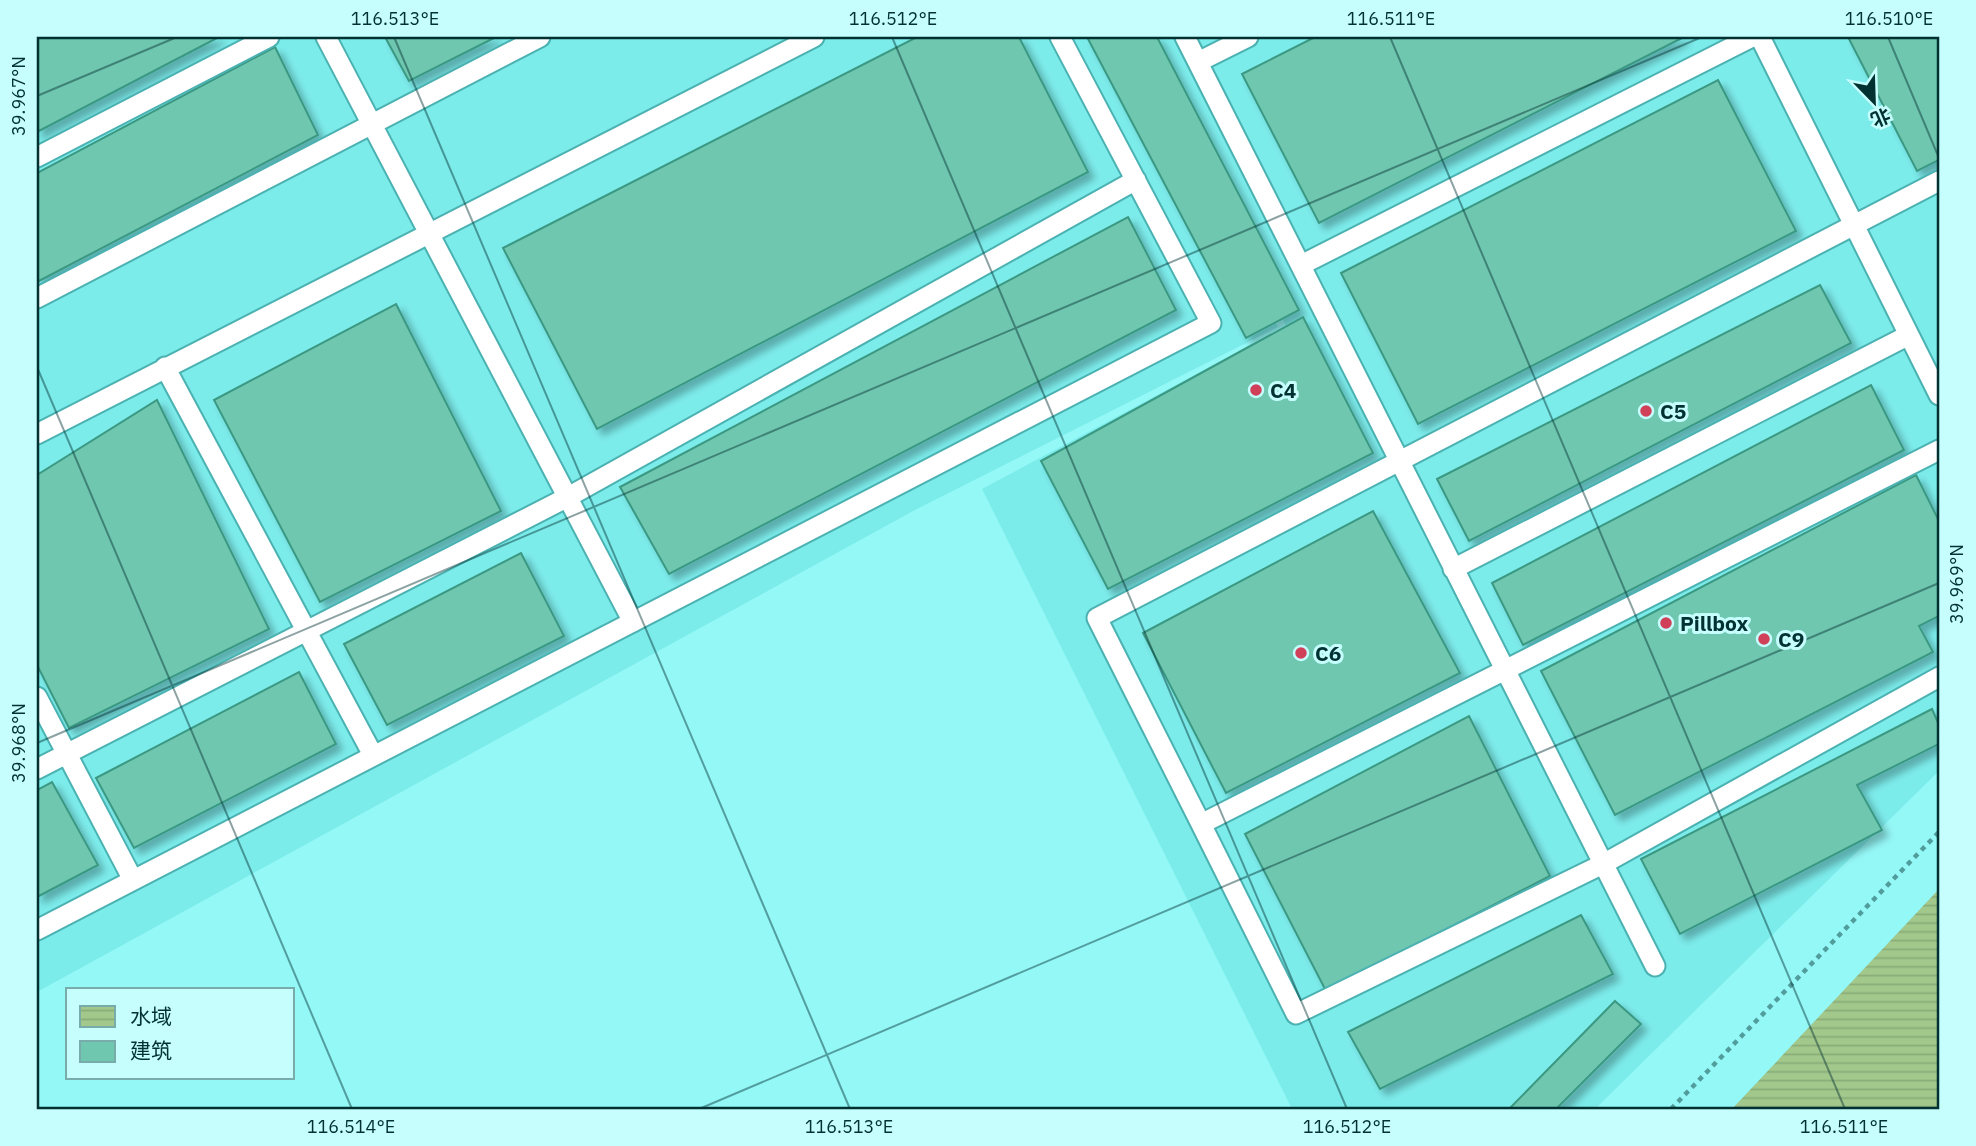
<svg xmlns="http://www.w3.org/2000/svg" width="1976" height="1146" font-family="'IBM Plex Sans','Noto Sans SC',sans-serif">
<defs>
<pattern id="water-rules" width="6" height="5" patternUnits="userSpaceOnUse" patternTransform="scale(1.75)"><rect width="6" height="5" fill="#a2c88c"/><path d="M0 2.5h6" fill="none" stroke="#8aac79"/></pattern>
<filter id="shadow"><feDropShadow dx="6" dy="6" stdDeviation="3.5" flood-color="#0004"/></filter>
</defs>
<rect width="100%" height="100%" fill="#94f8f7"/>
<!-- built -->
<path fill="#7ceceb" d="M37,37H1133L1278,327L915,510L37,992Z
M1139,37H1939V771L1595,1109H1292L982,489L1286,326Z"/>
<!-- water -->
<path fill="url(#water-rules)" d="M1939,889V1109H1732Z"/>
<!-- building -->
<path fill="#6fc7b0" stroke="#3b9882" stroke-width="2" filter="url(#shadow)" d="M37,37H219L37,132Z
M385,37H496L409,81Z
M917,37H1019L1088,172L597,429L503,248Z
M1087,37H1157L1299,310L1246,338Z
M1315,37H1684L1319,223L1242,74Z
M1848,37H1939V160L1917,171Z
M275,47L318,135L37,282V173Z
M1718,80L1796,231L1418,424L1341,273Z
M1128,217L1176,310L669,574L620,487Z
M1820,285L1851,343L1469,541L1437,479Z
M396,304L501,511L320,602L214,400Z
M1303,317L1373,453L1108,589L1041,461Z
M1871,385L1904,450L1523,645L1492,583Z
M157,400L269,629L69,728L37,665V475Z
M1916,475L1939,521V616L1919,626L1933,652L1615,815L1541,671Z
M1373,511L1460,673L1226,793L1143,633Z
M521,553L564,636L387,725L344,644Z
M299,672L336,744L134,848L96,778Z
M1932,709L1939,725V744L1857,785L1882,830L1680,934L1641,859Z
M1469,716L1550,876L1326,991L1245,834Z
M52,782L98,865L37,897V790Z
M1581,915L1613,974L1380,1089L1348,1032Z
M1615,1001L1641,1024L1556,1109H1509Z"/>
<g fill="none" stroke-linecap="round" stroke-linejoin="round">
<defs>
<path id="lane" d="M326,37L633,622
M1185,37L1655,966
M1760,37L1939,395
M1198,62L1248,37
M37,157L269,37
M1939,181L1097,618L1201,824L1939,450
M1301,265L1752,37
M37,298L540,37
M165,367L373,755
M37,434L814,37
M1453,569L1909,335
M37,697L133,880
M37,769L568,497L1136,180
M1201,824L1296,1014L1603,864L1939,677
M37,930L1211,323L1060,37"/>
</defs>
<!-- lane casing -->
<use href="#lane" stroke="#4bb1b1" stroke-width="23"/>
<!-- path -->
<path stroke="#519d9c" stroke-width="4.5" stroke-dasharray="5 5" stroke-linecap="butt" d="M1671,1109L1939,832"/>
<!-- lane -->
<use href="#lane" stroke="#fff" stroke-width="19"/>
</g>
<!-- ticks -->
<path fill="none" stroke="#023131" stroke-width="2" stroke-opacity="0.45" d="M394,37L850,1109M892,37L1347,1109M1390,37L1845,1109M1888,37L1939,158M37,96L177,37M37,367L352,1109M37,743L1702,37M699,1109L1939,583"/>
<!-- markers -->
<g fill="#d14059" stroke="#c5fefd" stroke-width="2.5">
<circle cx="1256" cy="390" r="7"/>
<circle cx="1646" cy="411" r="7"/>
<circle cx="1666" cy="623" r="7"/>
<circle cx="1764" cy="639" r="7"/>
<circle cx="1301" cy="653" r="7"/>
</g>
<g text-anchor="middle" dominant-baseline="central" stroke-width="6" stroke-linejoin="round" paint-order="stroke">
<!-- poi labels -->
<g font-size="21" font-weight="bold" fill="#023131" stroke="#c5fefd" text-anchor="start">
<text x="1270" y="390">C4</text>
<text x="1660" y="411">C5</text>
<text x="1680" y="623">Pillbox</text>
<text x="1778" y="639">C9</text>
<text x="1315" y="653">C6</text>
</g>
</g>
<!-- border -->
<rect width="1976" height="1146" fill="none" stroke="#c5fefd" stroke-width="77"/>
<!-- legend -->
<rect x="66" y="988" width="228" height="91" fill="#c5fefd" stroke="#77acab" stroke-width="2"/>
<rect x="80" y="1006" width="35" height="21" fill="url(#water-rules)" stroke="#77acab" stroke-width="2"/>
<text x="130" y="1024" font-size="21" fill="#023131">水域</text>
<rect x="80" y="1041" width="35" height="21" fill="#6fc7b0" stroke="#77acab" stroke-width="2"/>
<text x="130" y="1058" font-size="21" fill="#023131">建筑</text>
<!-- north arrow -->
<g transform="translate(1874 102) rotate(157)" stroke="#c5fefd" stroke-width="5" paint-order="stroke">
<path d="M0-5L12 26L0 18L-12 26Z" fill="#023131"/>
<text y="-10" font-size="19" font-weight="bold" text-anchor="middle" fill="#023131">北</text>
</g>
<rect x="38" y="38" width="1900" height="1070" fill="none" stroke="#023131" stroke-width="2.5"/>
<g font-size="18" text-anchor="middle" fill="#023131">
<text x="395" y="25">116.513°E</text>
<text x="893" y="25">116.512°E</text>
<text x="1391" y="25">116.511°E</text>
<text x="1889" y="25">116.510°E</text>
<text transform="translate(19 96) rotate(-90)" y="6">39.967°N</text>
<text transform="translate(1957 584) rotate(-90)" y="6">39.969°N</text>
<text transform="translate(19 743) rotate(-90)" y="6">39.968°N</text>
<text x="351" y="1133">116.514°E</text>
<text x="849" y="1133">116.513°E</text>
<text x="1347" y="1133">116.512°E</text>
<text x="1844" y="1133">116.511°E</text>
</g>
</svg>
